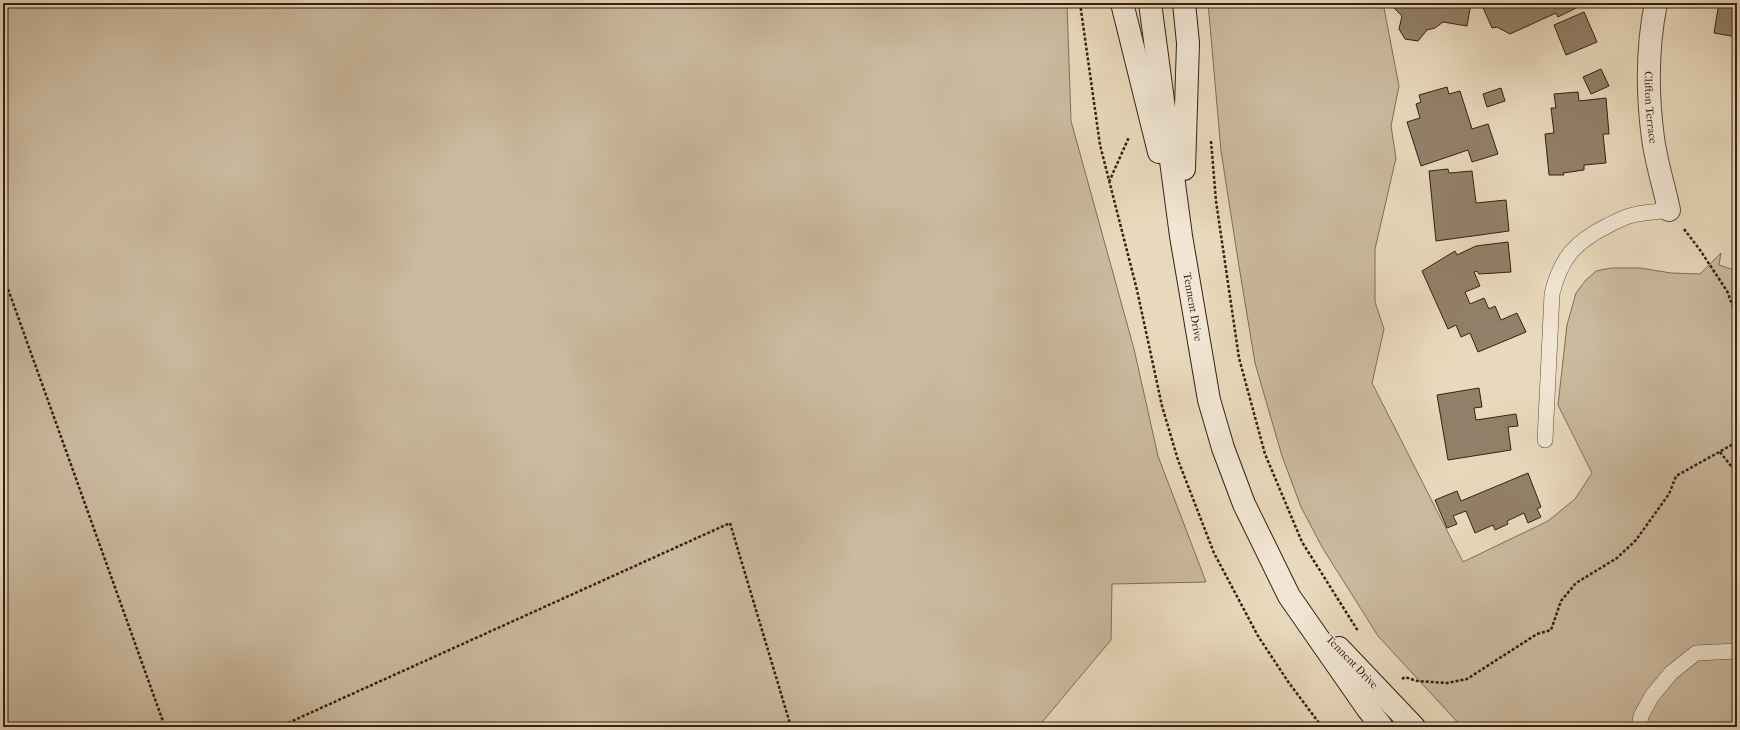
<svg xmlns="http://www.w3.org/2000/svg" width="1740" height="730" font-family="'IM FELL French Canon',serif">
<rect width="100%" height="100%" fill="#e9d9bc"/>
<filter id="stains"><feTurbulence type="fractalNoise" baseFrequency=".005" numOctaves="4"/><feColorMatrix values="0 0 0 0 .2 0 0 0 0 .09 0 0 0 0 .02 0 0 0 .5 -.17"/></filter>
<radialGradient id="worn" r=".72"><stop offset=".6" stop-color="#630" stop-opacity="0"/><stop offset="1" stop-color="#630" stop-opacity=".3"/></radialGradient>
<!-- green -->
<path fill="#cbba9f" stroke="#806d58" d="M3,3H1067L1071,121L1134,349L1158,456L1206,582L1112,584L1111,640L1038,727H3Z
M1208,3H1383L1399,86L1391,126L1396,158L1375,249V302L1384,329L1372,383L1463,562L1548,521L1575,499L1592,473L1558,405L1567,325L1576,293L1586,280L1596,271L1611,268H1640L1671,273L1700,274L1721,253L1719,265L1737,271V727H1462L1378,636L1322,547L1301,507L1282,456L1255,363L1239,266L1221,151Z"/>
<!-- building -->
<path fill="#93806a" stroke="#362012" d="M1393,3H1471L1467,26L1443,22L1435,28L1427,30L1418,41L1405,39L1399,29L1402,16L1392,6Z
M1481,3H1574L1576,8L1558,17L1556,13L1510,34L1497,27L1492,28Z
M1719,3H1737V37L1714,33Z
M1584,12L1597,42L1566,55L1554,25Z
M1601,69L1609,86L1591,94L1583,77Z
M1447,87L1449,94L1460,91L1472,129L1488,124L1498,154L1472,162L1468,150L1421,166L1407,122L1420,118L1416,104L1421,102L1419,95Z
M1501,88L1505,101L1487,107L1483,94Z
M1578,92L1579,101L1606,98L1609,134H1603L1606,163L1584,165V170L1563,173L1564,175H1549L1545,134L1554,133L1551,108H1556L1554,94Z
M1448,169L1449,173L1472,171L1476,203L1506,200L1509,231L1436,241L1429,171Z
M1508,242L1511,272L1479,274L1477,271L1474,272L1480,286L1465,292L1470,304L1484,298L1489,309L1495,306L1501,320L1517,313L1526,332L1478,352L1470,333L1461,337L1456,325L1448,329L1422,271L1455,251L1457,255L1476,246Z
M1479,388L1482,407L1474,408L1476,420L1516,414L1518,426L1508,427L1511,450L1448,460L1437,395Z
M1528,473L1541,507L1537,509L1541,517L1528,523L1524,513L1507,521L1508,524L1495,530L1493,525L1475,533L1466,511L1453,516L1457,524L1447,528L1435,500L1457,491L1461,501Z"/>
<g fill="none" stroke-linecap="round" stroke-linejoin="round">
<defs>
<path id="lane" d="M1545,440L1552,294C1560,259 1575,242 1607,226C1615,222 1624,217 1633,215C1645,212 1657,212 1669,210
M1639,727L1641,716L1652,696L1671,673L1696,653L1737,651"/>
<g id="street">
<path id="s1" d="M1656,3C1647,47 1647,93 1653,138C1656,162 1664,186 1669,210"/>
</g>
<g id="secondary">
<path d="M1122,3L1159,152"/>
<path id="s2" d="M1150,3L1181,236L1209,400L1223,448L1244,504L1289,596L1367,708L1382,727"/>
<path d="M1184,3L1188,43L1184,169"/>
<path d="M1339,648L1414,727"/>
</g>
</defs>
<!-- lane casing -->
<use href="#lane" stroke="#634e3c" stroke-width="16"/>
<!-- street casing -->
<use href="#street" stroke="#634e3c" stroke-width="24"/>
<!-- secondary casing -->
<use href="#secondary" stroke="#362012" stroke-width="24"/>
<!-- path -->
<path stroke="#362012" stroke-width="2.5" stroke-dasharray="3 2" stroke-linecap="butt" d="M1080,3L1100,145L1137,290L1162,406L1178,460L1214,553L1258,636L1289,683L1322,727
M1211,141L1216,201L1239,358L1265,454L1302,542L1358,631
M1109,182L1129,137
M1684,229L1700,250L1727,291L1737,317
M3,275L165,727
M1720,452L1731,466L1737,469
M1402,679L1405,677L1417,681L1447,683L1467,679L1537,634L1551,630L1561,601L1576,583L1617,558L1636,540L1669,494L1676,476L1730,446L1737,440
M279,727L730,523L791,727"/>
<!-- lane -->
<use href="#lane" stroke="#f1e6d3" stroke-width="15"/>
<!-- street -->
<use href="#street" stroke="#f1e6d3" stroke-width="22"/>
<!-- secondary -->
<use href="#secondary" stroke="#f1e6d3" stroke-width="22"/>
</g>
<g text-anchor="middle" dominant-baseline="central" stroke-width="3" stroke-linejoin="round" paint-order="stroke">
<!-- street labels -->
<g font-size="11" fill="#362012" stroke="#f1e6d3">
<text stroke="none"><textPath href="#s1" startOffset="105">Clifton Terrace</textPath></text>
<text stroke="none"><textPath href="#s2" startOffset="307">Tennent Drive</textPath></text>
<text transform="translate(1352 662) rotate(46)">Tennent Drive</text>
</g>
</g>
<!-- margin -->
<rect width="1740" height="730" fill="none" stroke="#e9d9bc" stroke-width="16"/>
<rect x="4" y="4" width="1732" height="722" fill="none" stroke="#362012" stroke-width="2"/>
<rect x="8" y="8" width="1724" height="714" fill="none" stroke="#362012"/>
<rect width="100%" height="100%" filter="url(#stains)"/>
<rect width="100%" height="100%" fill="url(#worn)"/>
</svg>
